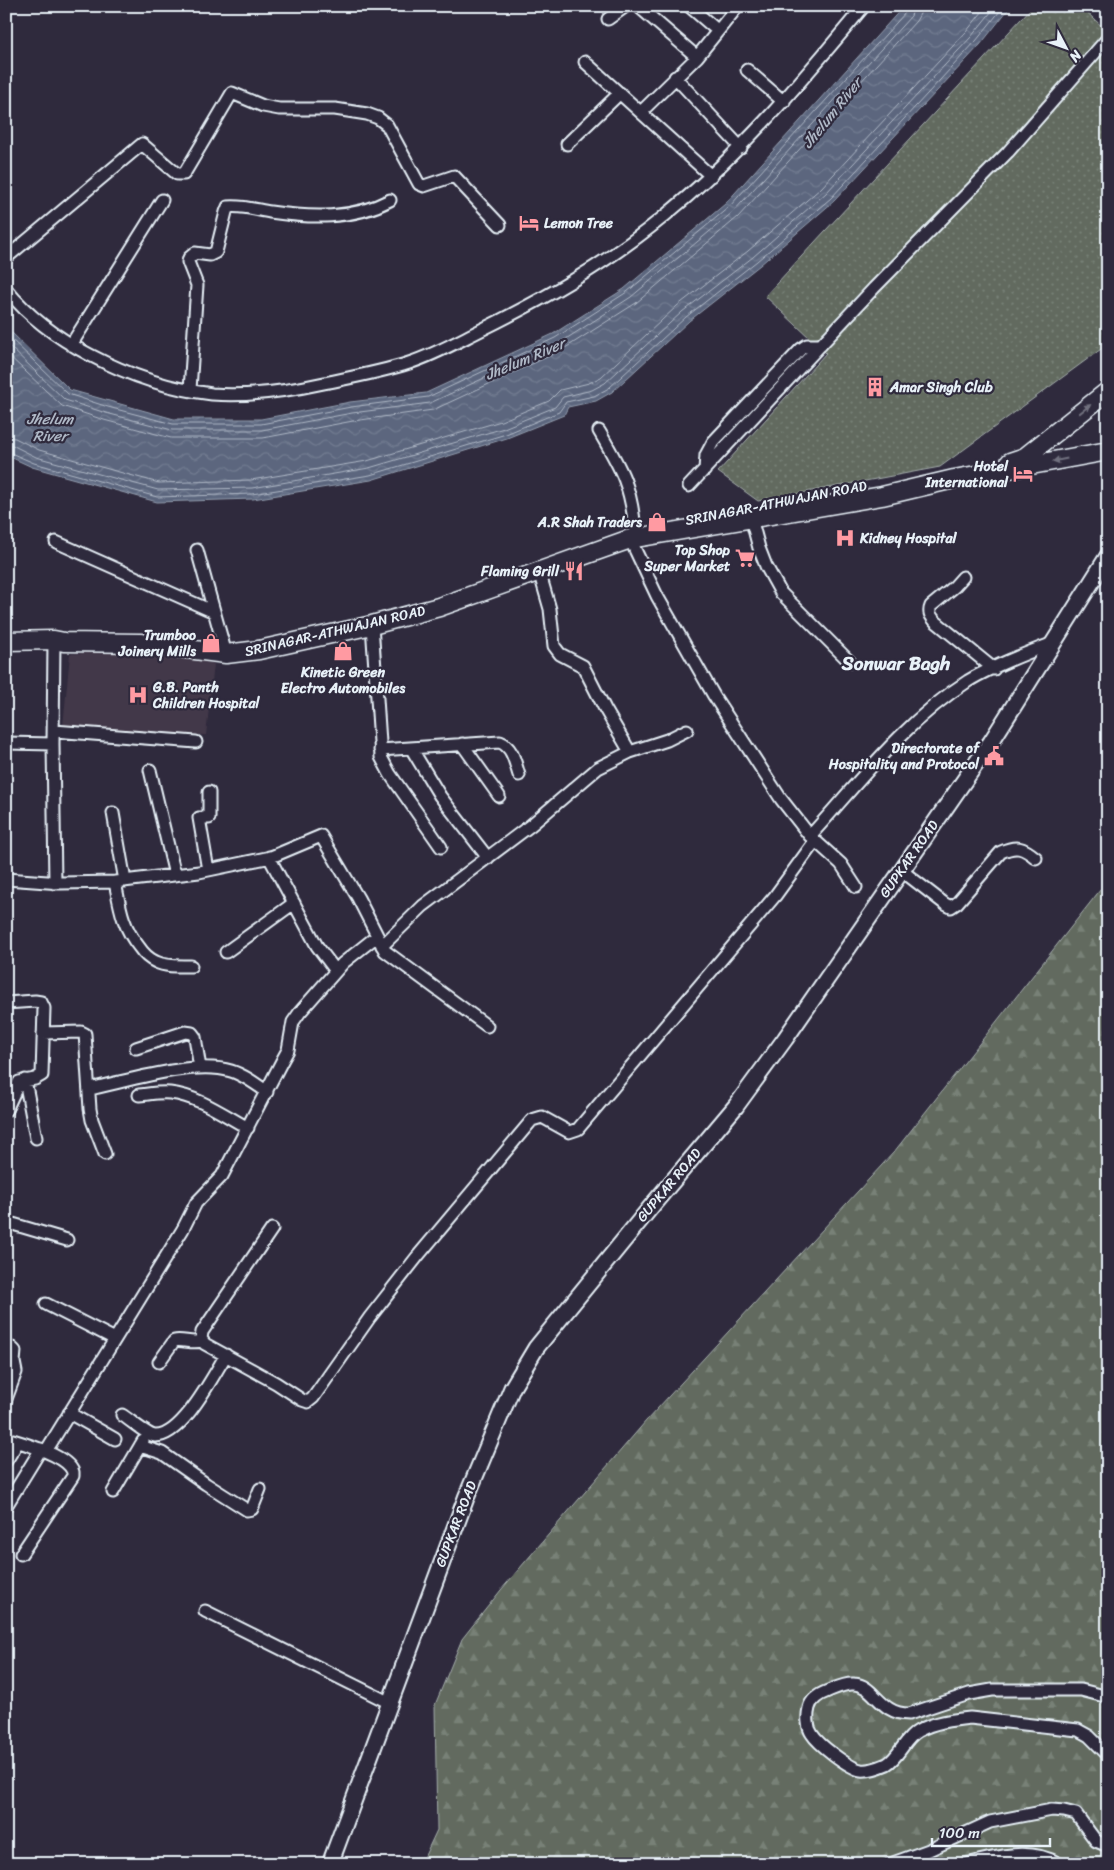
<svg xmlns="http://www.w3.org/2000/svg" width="1114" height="1870" font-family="Sriracha,sans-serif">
<defs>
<pattern id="forest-firs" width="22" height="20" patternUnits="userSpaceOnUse" patternTransform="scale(1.25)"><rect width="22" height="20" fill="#626b5f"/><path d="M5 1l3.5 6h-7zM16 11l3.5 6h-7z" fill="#788177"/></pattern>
<pattern id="park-dots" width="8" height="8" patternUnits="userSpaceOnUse" patternTransform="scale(1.25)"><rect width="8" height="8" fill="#626b5f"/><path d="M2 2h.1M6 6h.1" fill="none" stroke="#788177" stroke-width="1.8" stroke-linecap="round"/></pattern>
<pattern id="water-waves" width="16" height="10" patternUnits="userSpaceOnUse" patternTransform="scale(1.25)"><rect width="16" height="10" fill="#5b667e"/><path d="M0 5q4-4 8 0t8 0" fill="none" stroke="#737c91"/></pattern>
</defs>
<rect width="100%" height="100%" fill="#2f2a3d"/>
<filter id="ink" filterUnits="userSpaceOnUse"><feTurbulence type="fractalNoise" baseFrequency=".02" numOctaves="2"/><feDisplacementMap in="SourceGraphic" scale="10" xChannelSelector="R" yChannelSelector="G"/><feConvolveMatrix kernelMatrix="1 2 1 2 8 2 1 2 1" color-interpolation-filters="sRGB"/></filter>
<g filter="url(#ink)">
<!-- built -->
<path fill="#433849" d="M96,652L183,656L214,664L206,735L138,733L63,727L70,654Z"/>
<!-- forest -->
<path fill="url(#forest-firs)" stroke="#a5aeac" d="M1108,880V1864H421L437,1830L435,1705L462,1639L501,1590L646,1421L894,1152Z"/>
<!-- park -->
<path fill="url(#park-dots)" stroke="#a5aeac" d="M1033,6H1080L1108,32V344L940,467L758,501L718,472L826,353L765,296Z"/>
<!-- water -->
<path fill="url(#water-waves)" stroke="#939eaf" d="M904,6H1011L980,45L834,201L760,265L689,321L612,392L596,401L568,407L564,415L507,438L371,480L253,499L157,502L32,467L6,455V327L70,390L174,419H261L350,402L426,393L553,334L624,289L725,204Z"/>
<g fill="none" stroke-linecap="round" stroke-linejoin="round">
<!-- shore -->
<path stroke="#b0b9c7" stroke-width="1" d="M6,334L68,394L108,407L173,424H261L351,407L428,397L555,338L627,292L729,207L906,12L907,6
M6,343L65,400L106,413L172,430H262L352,413L430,403L558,344L631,297L733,212L911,16L914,6
M6,353L62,406L104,420L171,438H263L353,421L433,410L562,350L636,303L738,217L916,21L920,14L921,6
M6,437L15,438L39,450L159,483L251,480L367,461L501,421L549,401L560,390L589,383L601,377L677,306L748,251L821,188L966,32L987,6
M6,444L12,445L36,457L158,490L252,488L369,468L504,428L555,407L563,397L592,390L605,383L682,312L753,257L826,193L971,37L996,6
M6,451L34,463L157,497L252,494L370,475L506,434L559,412L566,402L594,396L609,388L686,317L757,261L831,198L976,41L1004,6"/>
<defs>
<path id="minor" d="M638,6L697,57
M689,6L718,31
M608,19L626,6
M585,62L711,176
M747,70L784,102
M675,77L741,148
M641,112L697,57L738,6
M567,144L620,93
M6,258L142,144L177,174H184L232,93L263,106L279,109H335L367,114L378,118L387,125L419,184L424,186L454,176L500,225
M6,289C28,316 59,339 90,355C128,375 169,389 212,394C249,397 288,391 324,383C353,377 381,372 409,363C434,355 457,342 479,331C544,299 606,264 662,218C741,154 800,83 864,6
M71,345L162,200
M190,390L197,285L188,262L189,258L195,253L210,255L216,252L226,212L228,207C241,205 257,210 270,212C311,218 352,220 390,200
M599,431C621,469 631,485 635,530
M705,470L706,455L713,442L801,349L807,345H821
M689,486L874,288L1008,152L1108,38
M751,518L759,548L766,566L781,593L850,662
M630,539L657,596L714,696L781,799L810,836L841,864L856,887
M56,542L214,612
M197,550L226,654
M539,571L550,609L554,646L560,654L583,666L605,709L630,752
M963,577L954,587L931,606C928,613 931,616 935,621L994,669
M372,625L381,757L390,774L441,847
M54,640L53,744L55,883
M54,731L196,742
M6,743L53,744
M462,744L499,796
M411,748L440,796L488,858
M380,750L500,742C513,747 515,763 519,775
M150,770L175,875
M113,813L125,881
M810,836C859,782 905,721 968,681C993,666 1024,654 1051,644
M269,857L317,946L336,971
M208,870L199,818H209V792
M901,870L945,904L951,907L957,903L1001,852C1016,845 1023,847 1036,858
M6,879L61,883L115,882L199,872L271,857L321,836L358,898L385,951L487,1026
M115,882C120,907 122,926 139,947C143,953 149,959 156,962C166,967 180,966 191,966
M382,946L423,906L531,825L598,768L630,752L667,740L687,730
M226,952L294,903
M6,1003L35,1001L41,1002L44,1008L42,1075L35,1079L19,1082L6,1110
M43,1033L81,1032L85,1034L90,1109L92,1120L105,1154
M136,1048L185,1032L192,1033L195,1037L200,1068
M25,1080L36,1138
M94,1088C131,1080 195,1060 231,1071C244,1075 256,1084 267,1092
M139,1095C149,1094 160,1092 170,1093C198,1096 224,1115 248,1128
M6,1222L67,1240
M272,1229L202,1332L201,1339L205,1344L276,1383L302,1400L308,1402L313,1398L370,1317L417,1257L532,1120L542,1117L569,1132L578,1129L775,896L815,841
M46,1304L115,1339
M6,1347L12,1348L15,1351L14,1362L16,1372L6,1399
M159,1362L174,1341C183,1339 192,1344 202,1341
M69,1413L115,1439
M122,1415C130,1420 147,1435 155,1436C182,1437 213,1376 226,1355
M6,1438C22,1443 68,1455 73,1472V1476L21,1554
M140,1446L162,1453L206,1484L247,1510L252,1509L260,1489
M46,1451L183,1229L196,1203L222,1176L283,1059L288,1050L293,1022L300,1012L343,963L377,936
M6,1461L18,1442
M113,1492L143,1441
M6,1506L41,1449
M205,1611L390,1703
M1108,1697L1081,1690H992L969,1694L909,1714C879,1714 875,1685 854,1684C845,1683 836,1688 828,1691C820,1694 811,1699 809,1708C807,1716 807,1727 812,1734C818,1744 849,1768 861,1770C868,1771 880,1767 887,1764C899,1757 905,1738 918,1731C934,1722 952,1720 970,1718L1078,1730L1089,1736L1108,1755
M890,1864L929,1850L990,1822L1052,1810L1064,1811L1076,1814L1096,1841L1108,1846
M967,1864C997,1856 1031,1847 1059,1864"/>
<path id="major" d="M330,1864L466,1498L512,1388L536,1348L655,1202L736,1106L785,1039L991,742L1108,556"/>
<path id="highway" d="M1010,462L1025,457L1108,391
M6,641L54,640L64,642L140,643L226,654L259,650L372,625L439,607L630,539L882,496L954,479L1108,451"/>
</defs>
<!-- minor casing -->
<use href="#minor" stroke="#e8f1f8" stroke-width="15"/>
<!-- major casing -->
<use href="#major" stroke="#e8f1f8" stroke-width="19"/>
<!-- highway casing -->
<use href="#highway" stroke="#e8f1f8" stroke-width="21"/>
<!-- minor -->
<use href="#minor" stroke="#2f2a3d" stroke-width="11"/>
<!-- major -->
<use href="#major" stroke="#2f2a3d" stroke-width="15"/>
<!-- highway -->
<use href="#highway" stroke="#2f2a3d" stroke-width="18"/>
</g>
<!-- one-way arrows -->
<defs><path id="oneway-solid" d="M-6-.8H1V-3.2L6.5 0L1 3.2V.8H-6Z" transform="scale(1.25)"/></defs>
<g fill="#70707e">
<use href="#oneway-solid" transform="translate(1085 409) rotate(-38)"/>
<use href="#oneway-solid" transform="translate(1060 460) rotate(169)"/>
</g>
</g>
<!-- icons -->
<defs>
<symbol id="hotel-bare" viewBox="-9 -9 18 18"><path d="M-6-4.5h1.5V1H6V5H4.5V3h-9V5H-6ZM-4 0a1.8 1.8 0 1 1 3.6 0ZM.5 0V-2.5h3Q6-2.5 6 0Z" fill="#ff9aa2" stroke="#2f2a3d" stroke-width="2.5" paint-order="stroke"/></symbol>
<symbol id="building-bare" viewBox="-9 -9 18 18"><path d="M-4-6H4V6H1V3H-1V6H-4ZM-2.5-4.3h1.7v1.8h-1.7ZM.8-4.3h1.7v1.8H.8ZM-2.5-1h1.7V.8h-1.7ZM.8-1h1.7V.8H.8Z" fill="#ff9aa2" stroke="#2f2a3d" stroke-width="2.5" paint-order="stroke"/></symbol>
<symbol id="shop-bare" viewBox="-9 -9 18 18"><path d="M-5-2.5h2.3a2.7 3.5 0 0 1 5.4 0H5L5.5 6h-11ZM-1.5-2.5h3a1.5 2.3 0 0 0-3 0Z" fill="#ff9aa2" stroke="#2f2a3d" stroke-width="2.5" paint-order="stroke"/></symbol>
<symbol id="hospital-bare" viewBox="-9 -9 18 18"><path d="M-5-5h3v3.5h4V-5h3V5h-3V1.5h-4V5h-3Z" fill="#ff9aa2" stroke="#2f2a3d" stroke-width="2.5" paint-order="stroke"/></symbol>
<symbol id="supermarket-bare" viewBox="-9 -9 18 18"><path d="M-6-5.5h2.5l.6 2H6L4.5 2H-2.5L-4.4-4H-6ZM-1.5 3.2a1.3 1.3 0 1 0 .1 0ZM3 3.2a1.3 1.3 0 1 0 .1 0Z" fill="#ff9aa2" stroke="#2f2a3d" stroke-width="2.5" paint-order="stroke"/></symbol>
<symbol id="restaurant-bare" viewBox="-9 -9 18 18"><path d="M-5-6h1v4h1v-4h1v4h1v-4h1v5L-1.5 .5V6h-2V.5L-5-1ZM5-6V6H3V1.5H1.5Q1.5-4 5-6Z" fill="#ff9aa2" stroke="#2f2a3d" stroke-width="2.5" paint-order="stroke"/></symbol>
<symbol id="civic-bare" viewBox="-9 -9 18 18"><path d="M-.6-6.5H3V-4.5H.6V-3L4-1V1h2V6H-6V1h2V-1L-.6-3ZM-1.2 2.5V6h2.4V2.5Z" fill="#ff9aa2" stroke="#2f2a3d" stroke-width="2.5" paint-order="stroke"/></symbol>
</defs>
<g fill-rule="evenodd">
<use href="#hotel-bare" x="515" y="209" width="28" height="28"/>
<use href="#building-bare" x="861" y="373" width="28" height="28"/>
<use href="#hotel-bare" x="1009" y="460" width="28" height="28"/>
<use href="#shop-bare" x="643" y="508" width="28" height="28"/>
<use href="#hospital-bare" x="831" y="524" width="28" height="28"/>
<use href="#supermarket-bare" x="731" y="544" width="28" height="28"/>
<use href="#restaurant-bare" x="560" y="557" width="28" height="28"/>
<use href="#shop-bare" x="197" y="629" width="28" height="28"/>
<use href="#shop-bare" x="329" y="637" width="28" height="28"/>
<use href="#hospital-bare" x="124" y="681" width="28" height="28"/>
<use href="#civic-bare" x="980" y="742" width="28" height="28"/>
</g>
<g text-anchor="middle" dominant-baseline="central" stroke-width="4.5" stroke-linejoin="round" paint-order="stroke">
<!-- poi labels -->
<g font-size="14" font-weight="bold" fill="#e8f1f8" stroke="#2f2a3d" text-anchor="end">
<text x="544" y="223" text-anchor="start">Lemon Tree</text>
<text x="890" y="387" text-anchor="start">Amar Singh Club</text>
<text x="1008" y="466">Hotel<tspan x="1008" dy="16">International</tspan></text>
<text x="642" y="522">A.R Shah Traders</text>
<text x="860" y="538" text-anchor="start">Kidney Hospital</text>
<text x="730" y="550">Top Shop<tspan x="730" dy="16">Super Market</tspan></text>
<text x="559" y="571">Flaming Grill</text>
<text x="196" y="635">Trumboo<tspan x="196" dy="16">Joinery Mills</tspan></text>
<text x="343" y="672" text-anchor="middle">Kinetic Green<tspan x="343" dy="16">Electro Automobiles</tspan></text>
<text x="153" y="687" text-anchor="start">G.B. Panth<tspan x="153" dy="16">Children Hospital</tspan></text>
<text x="979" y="748">Directorate of<tspan x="979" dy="16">Hospitality and Protocol</tspan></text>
</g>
<!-- street labels -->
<g font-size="14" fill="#e8f1f8" stroke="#2f2a3d">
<text transform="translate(776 503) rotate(-11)">SRINAGAR-ATHWAJAN ROAD</text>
<text transform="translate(335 631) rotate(-13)">SRINAGAR-ATHWAJAN ROAD</text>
<text transform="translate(909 859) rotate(-55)">GUPKAR ROAD</text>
<text transform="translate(669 1185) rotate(-50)">GUPKAR ROAD</text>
<text transform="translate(456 1524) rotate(-69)">GUPKAR ROAD</text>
</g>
<!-- water labels -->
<g font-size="15" font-style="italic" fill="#b0b9c7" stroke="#2f2a3d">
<text transform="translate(832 113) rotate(-51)">Jhelum River</text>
<text transform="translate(525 359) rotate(-23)">Jhelum River</text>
<text x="50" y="419">Jhelum<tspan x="50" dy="17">River</tspan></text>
</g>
<!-- district labels -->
<g font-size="19" font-weight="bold" fill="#e8f1f8" stroke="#2f2a3d">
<text x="896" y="663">Sonwar Bagh</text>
</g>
</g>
<!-- margin -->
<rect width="1114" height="1870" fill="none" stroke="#2f2a3d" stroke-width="25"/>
<rect x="12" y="12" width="1089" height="1845" fill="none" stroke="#e8f1f8" stroke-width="2" filter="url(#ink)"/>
<!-- north arrow -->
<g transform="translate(1066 48) rotate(131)" stroke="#2f2a3d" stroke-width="4" paint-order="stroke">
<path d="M0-4L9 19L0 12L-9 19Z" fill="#e8f1f8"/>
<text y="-8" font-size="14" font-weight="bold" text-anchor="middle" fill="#e8f1f8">N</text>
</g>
<!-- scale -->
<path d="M932 1838v8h118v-8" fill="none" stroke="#e8f1f8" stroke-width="2.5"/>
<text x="939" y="1838" font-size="15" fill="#e8f1f8" stroke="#2f2a3d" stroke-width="4" paint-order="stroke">100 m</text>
</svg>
